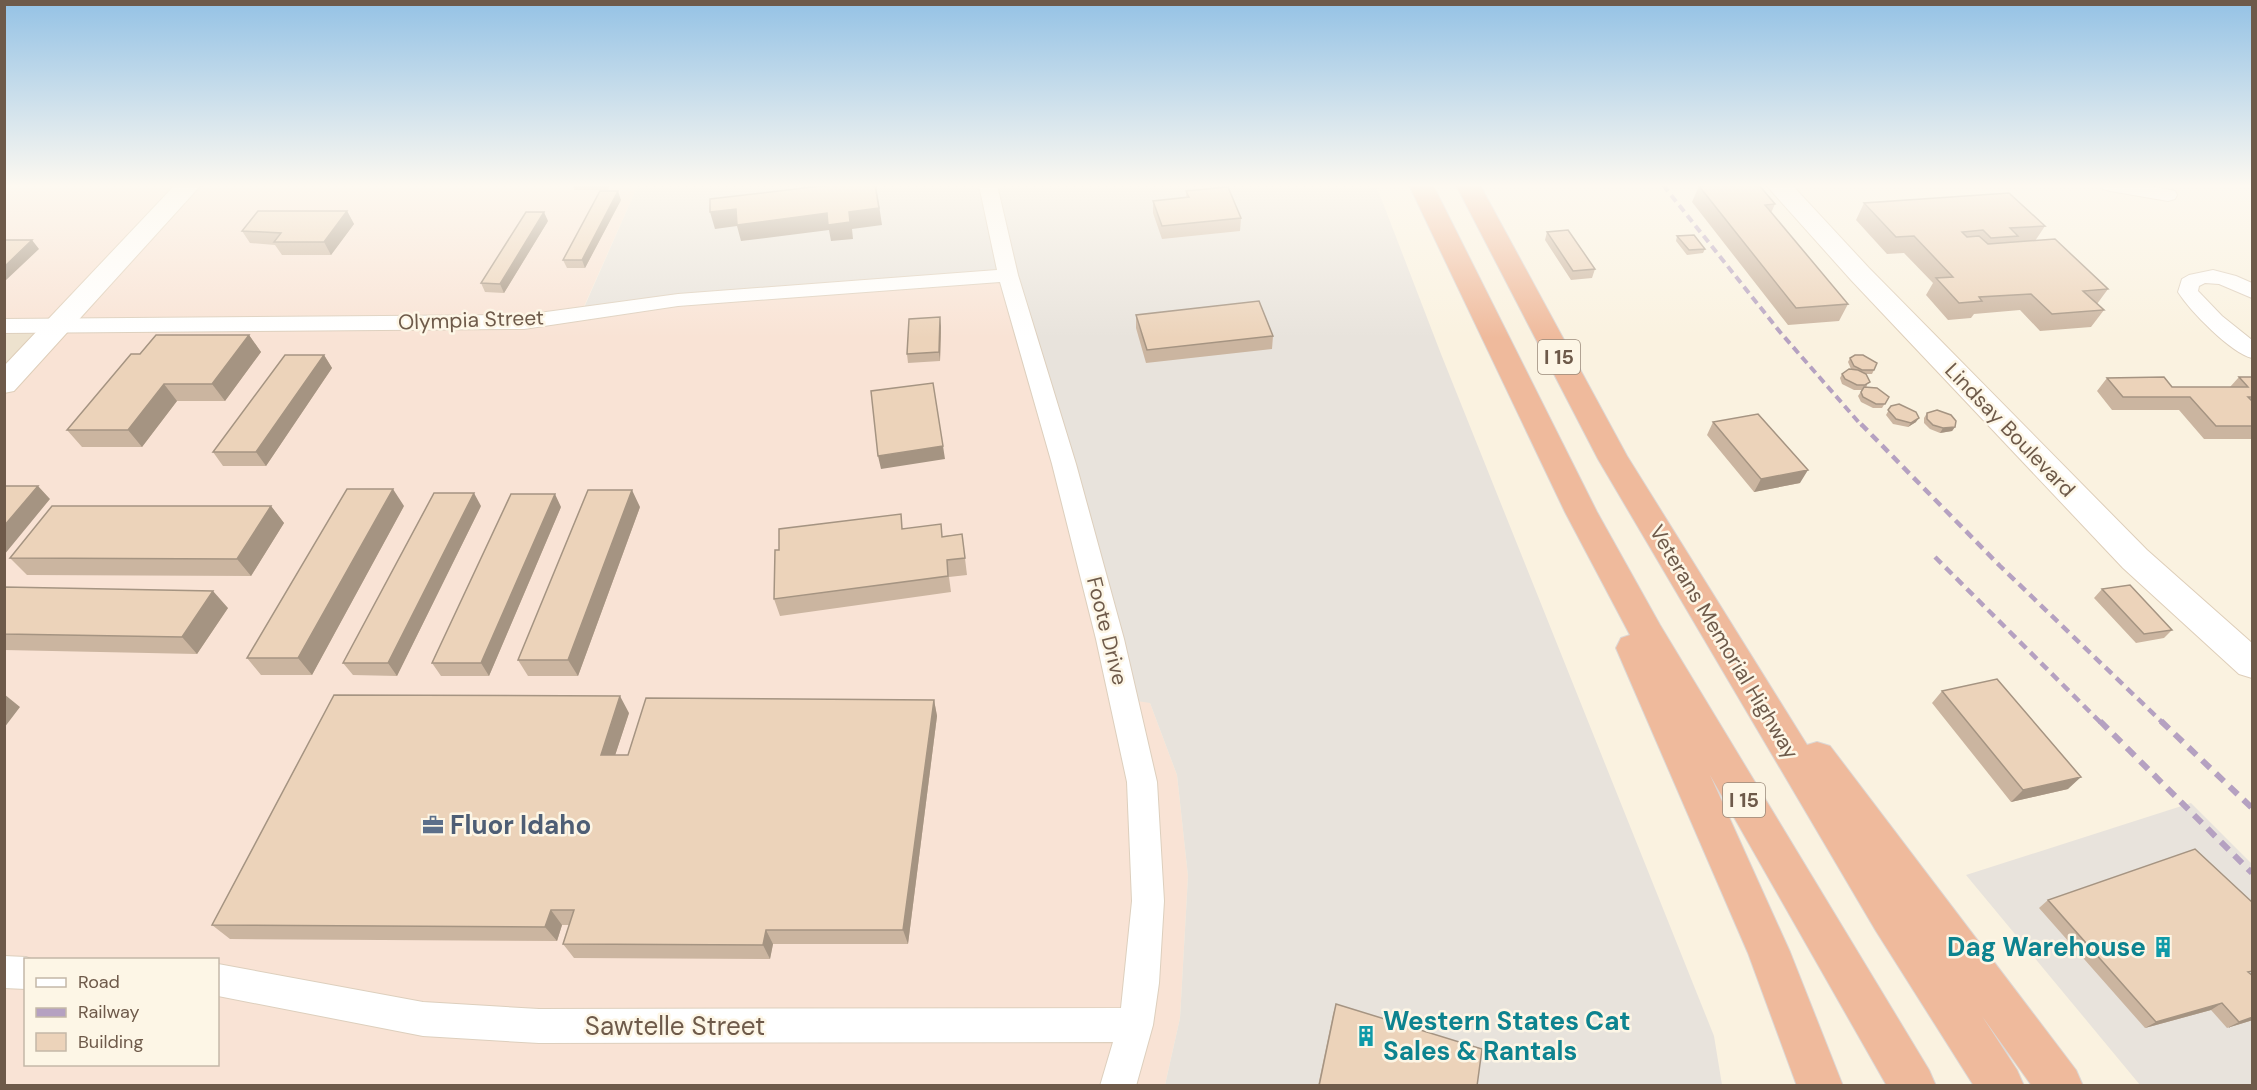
<svg xmlns="http://www.w3.org/2000/svg" width="2257" height="1090" font-family="'DM Sans',sans-serif">
<rect width="100%" height="100%" fill="#faf2e0"/>
<!-- residential -->
<path fill="#ede2ce" d="M5,326H59L5,385Z"/>
<!-- commercial -->
<path fill="#f9e3d5" fill-rule="evenodd" d="M5,185H638L582,311L1008,275L1150,703L1177,775L1188,876L1180,1018L1165,1085H5L4,384L59,326H5ZM26,960H218V1064H26Z"/>
<!-- industrial -->
<path fill="#e8e3dc" d="M638,185H1376L1441,354L1714,1036L1722,1085H1165L1180,1018L1188,876L1177,775L1150,703L1124,699L1008,275L582,312Z
M2191,803L2252,864V1085H2140L1966,875Z"/>
<g fill="none" stroke-linecap="round" stroke-linejoin="round">
<defs>
<path id="street" d="M979,185H997L1018,275L1076,464L1124,639L1157,782L1164,901L1159,983L1153,1025L1136,1086H1100L1113,1042L539,1043L423,1036L218,996V964L423,1002L539,1009L1121,1008L1132,901L1127,782L1096,639L1052,464L1000,282L678,306L524,329L4,333V319L524,315L678,294L997,270Z
M2101,185H2145L2175,191L2177,195L2175,199L2168,201L2110,191L2103,189Z
M2213,270L2236,276L2252,283V298L2219,284L2205,283L2199,286L2198,291L2222,316L2252,340V358C2231,353 2190,311 2178,292L2182,279L2189,275Z
M4,956L26,957L33,960H26V989L4,988Z"/>
<path id="secondary" d="M175,185H201L14,391L4,393V366Z
M1766,185H1792L1869,268L2147,550L2252,643V678L2239,674L2123,568L1851,280Z"/>
<path id="highway" d="M1409,185H1433L1597,512L1660,625L1929,1070L1936,1086H1887L1710,775L1790,952L1843,1086H1797L1748,953L1616,648L1621,638L1630,635L1565,512Z
M1456,185H1480L1627,456L1807,745L1817,742L1830,746L2076,1070L2083,1086H2032L1982,1016L2017,1070L2024,1086H1974L1876,931L1598,459Z"/>
</defs>
<!-- street casing -->
<use href="#street" stroke="#ddcfbd" stroke-width="2"/>
<!-- secondary casing -->
<use href="#secondary" stroke="#deceb9" stroke-width="2"/>
<!-- highway casing -->
<use href="#highway" stroke="#dcd7d4" stroke-width="2"/>
<!-- street -->
<use href="#street" fill="#fff" fill-rule="evenodd"/>
<!-- secondary -->
<use href="#secondary" fill="#fff" fill-rule="evenodd"/>
<!-- highway -->
<use href="#highway" fill="#efba9c" fill-rule="evenodd"/>
<!-- rail-far2 -->
<path stroke="#b5a1c1" stroke-width="4" stroke-dasharray="8 5" stroke-linecap="butt" d="M1663,185L1780,332L1862,426"/>
<!-- rail-far1 -->
<path stroke="#b5a1c1" stroke-width="4.5" stroke-dasharray="9 6" stroke-linecap="butt" d="M1861,424L2000,566L2163,723
M1935,557L2101,723"/>
<!-- rail -->
<path stroke="#b5a1c1" stroke-width="6" stroke-dasharray="11 8" stroke-linecap="butt" d="M2100,721L2252,873
M2161,721L2252,808"/>
</g>
<!-- wall -->
<path fill="#cbb5a0" d="M573,185H610L608,190H574Z
M1699,186L1775,204L1771,213L1848,304L1839,321L1788,325L1692,202Z
M1186,191L1241,218L1240,231L1162,239L1153,213V201L1186,197Z
M621,200L585,268H567L563,260Z
M1864,203L2045,226L2035,241L2108,289L2097,304L2104,310L2091,327L2040,331L2020,310L1974,314L1971,318L1948,320L1926,295L1933,283L1904,253L1887,254L1856,220Z
M347,211L354,224L331,255H282L275,245L250,243L242,231Z
M548,221L504,293L485,292L481,283Z
M1547,232L1595,269L1592,278L1571,280L1545,240Z
M1677,236L1705,249L1703,253L1687,255L1676,241Z
M1136,315L1273,336L1272,349L1146,363L1136,328Z
M941,326L940,361L908,363L907,354Z
M249,335L261,352L225,401H177L142,447H82L67,430L140,354Z
M324,355L332,368L266,466H223L213,452Z
M1850,358L1874,370L1872,374H1866L1867,386L1866,387L1889,397L1882,408H1873L1861,402L1858,396L1862,390H1854L1842,384L1840,378L1842,374L1851,369L1848,362Z
M2239,377H2253V439H2204L2179,410H2112L2097,391L2107,378L2172,387H2230Z
M1891,406L1916,422L1908,427L1893,424L1886,415Z
M1927,413L1955,427L1952,431L1940,433L1930,429L1924,423V418Z
M1713,422L1800,483L1754,492L1707,435Z
M271,506L284,523L251,576L27,575L10,558Z
M404,506L312,675H261L247,658Z
M481,506L397,676L353,675L343,663Z
M561,507L489,676H441L432,663Z
M640,507L578,676H528L518,660Z
M904,529L943,536L962,534L967,575L949,577L951,592L780,616L774,599Z
M4,587L228,608L197,654L4,650Z
M2102,589L2172,630L2164,638L2136,643L2094,598Z
M1942,691L2068,789L2011,802L1932,703Z
M934,700L937,716L908,944H773L770,959L574,958L563,944L569,925H562L557,941L230,939L212,925L629,713L615,755H628Z
M2048,900L2250,974L2253,1020L2227,1028L2211,1010L2145,1028L2039,908Z
M1336,1004L1477,1086H1318L1333,1014Z"/>
<!-- shaded-wall -->
<path fill="#a59482" d="M876,185L882,225L852,229L853,239L831,241L829,230L741,241L737,226L715,229L710,212L736,209L849,212Z
M618,191L621,200L585,268L582,260Z
M347,211L354,224L331,255L324,242Z
M544,212L548,221L504,293L500,284Z
M32,240L39,249L4,282V267Z
M940,317L941,326L940,361L939,352Z
M249,335L261,352L225,401L212,384Z
M324,355L332,368L266,466L256,452Z
M164,384L177,401L142,447L128,430Z
M1919,418L1916,422L1908,427L1911,423Z
M1955,427L1952,431L1940,433L1943,428Z
M943,446L945,459L881,469L878,456Z
M1808,470L1800,483L1754,492L1761,479Z
M38,486L50,499L4,555V526Z
M393,489L404,506L312,675L298,658Z
M632,490L640,507L578,676L568,660Z
M474,493L481,506L397,676L388,663Z
M555,494L561,507L489,676L481,663Z
M271,506L284,523L251,576L237,559Z
M213,591L228,608L197,654L182,637Z
M4,694L20,707L4,728Z
M620,696L629,713L610,771L601,755Z
M934,700L937,716L908,944L903,930Z
M2081,777L2068,789L2011,802L2023,790Z
M551,910L562,925L557,941L545,927Z
M766,930L773,944L770,959L763,945Z
M2222,1003L2211,1010L2145,1028L2156,1022Z
M2253,1017V1020L2227,1028L2239,1022Z"/>
<!-- building -->
<path fill="#ecd3ba" stroke="#a59482" stroke-width="1.5" d="M829,185H875L879,208L849,212L850,222L828,225L827,213L737,225L736,209L710,212V199Z
M1708,185H1759L1775,204L1765,205L1848,304L1796,308L1699,186Z
M1228,187L1241,218L1162,226L1153,201L1189,197L1186,191Z
M600,191H618L582,260H563Z
M2009,193L2045,226L2010,228L2018,236L1991,238L1983,230L1962,232L1967,237L1979,236L1988,244L2055,239L2108,289L2083,291L2104,310L2052,314L2031,294L1979,297L1982,301L1959,303L1936,278L1953,277L1914,236L1896,237L1864,203Z
M258,211H347L324,242H274L281,233L242,231Z
M526,212H544L500,284L481,283Z
M1568,230L1595,269L1573,271L1547,232Z
M1694,235L1705,249L1689,250L1677,236Z
M4,240H32L4,267Z
M1259,301L1273,336L1147,350L1136,315Z
M940,317L939,352L907,354L909,319Z
M156,335H249L212,384H164L128,430H67L131,354H140Z
M285,355H324L256,452H213Z
M1855,355H1863L1877,363L1874,370H1862L1854,366L1850,358Z
M1849,369L1858,370L1866,374L1870,382L1865,385H1857L1845,379L1842,374Z
M2164,377L2172,387H2248L2239,377H2253V397H2248L2253,402V426H2216L2190,397H2123L2107,378Z
M933,383L943,446L878,456L871,391Z
M1864,387L1877,388L1889,397L1885,404H1876L1863,397L1861,392Z
M1899,404L1916,412L1919,418L1911,423L1896,419L1888,410L1891,406Z
M1937,410L1951,415L1956,421L1955,427L1943,428L1933,425L1927,419V413Z
M1758,414L1808,470L1761,479L1713,422Z
M4,486H38L4,526Z
M347,489H393L298,658H247Z
M588,490H632L568,660H518Z
M434,493H474L388,663H343Z
M511,494H555L481,663H432Z
M52,506H271L237,559L10,558Z
M901,514L902,529L941,524L942,537L962,534L965,558L947,560L948,576L774,599L775,550H779V529Z
M2130,585L2172,630L2144,634L2102,589Z
M4,587L213,591L182,637L4,634Z
M1997,679L2081,777L2023,790L1942,691Z
M334,695L620,696L601,755H628L646,698L934,700L903,930H766L763,945L563,944L574,910H551L545,927L212,925Z
M2195,849L2253,903V971L2248,972L2253,976V1017L2239,1022L2222,1003L2156,1022L2048,900Z
M1336,1004L1482,1049L1477,1086H1319Z"/>
<!-- sky -->
<linearGradient id="sky" x2="0" y2="1"><stop stop-color="#94c2e5"/><stop offset="0.55" stop-color="#fdf9f1"/><stop offset="1" stop-color="#fdf9f1" stop-opacity="0"/></linearGradient>
<rect width="2257" height="338" fill="url(#sky)"/>
<!-- icons -->
<defs>
<symbol id="office-bare" viewBox="-9 -9 18 18"><path d="M-6-3h4V-5.5h4V-3h4V5H-6ZM-1-4.5V-3h2v-1.5ZM-6 0V1H6V0Z" fill="#5c6f8a" stroke="#fdf6e6" stroke-width="2.5" paint-order="stroke"/></symbol>
<symbol id="building-bare" viewBox="-9 -9 18 18"><path d="M-4-6H4V6H1V3H-1V6H-4ZM-2.5-4.3h1.7v1.8h-1.7ZM.8-4.3h1.7v1.8H.8ZM-2.5-1h1.7V.8h-1.7ZM.8-1h1.7V.8H.8Z" fill="#0f9aa8" stroke="#fdf6e6" stroke-width="2.5" paint-order="stroke"/></symbol>
</defs>
<g fill-rule="evenodd">
<use href="#office-bare" x="418" y="810" width="30" height="30"/>
<use href="#building-bare" x="2148" y="932" width="30" height="30"/>
<use href="#building-bare" x="1351" y="1021" width="30" height="30"/>
</g>
<g text-anchor="middle" dominant-baseline="central" stroke-width="5" stroke-linejoin="round" paint-order="stroke">
<!-- shield labels -->
<g fill="#fdf6e6" stroke="#998979" stroke-width="1.5">
<rect x="1538" y="340" width="42" height="34" rx="4.5"/>
<rect x="1723" y="783" width="42" height="34" rx="4.5"/>
</g>
<g font-size="20" font-weight="bold" fill="#6e5a4a">
<text x="1559" y="357">I 15</text>
<text x="1744" y="800">I 15</text>
</g>
<!-- street labels -->
<g font-size="21" fill="#6e5a4a" stroke="#fdf6e6">
<text transform="translate(471 320) rotate(-2)">Olympia Street</text>
<text transform="translate(2010 430) rotate(46)">Lindsay Boulevard</text>
<text transform="translate(1107 631) rotate(76)">Foote Drive</text>
<text transform="translate(1724 642) rotate(59)">Veterans Memorial Highway</text>
</g>
<!-- near-service labels -->
<g font-size="26" font-weight="bold" fill="#4e5e75" stroke="#fdf6e6" text-anchor="start">
<text x="450" y="825">Fluor Idaho</text>
</g>
<!-- near-culture labels -->
<g font-size="26" font-weight="bold" fill="#0d838f" stroke="#fdf6e6" text-anchor="end">
<text x="2146" y="947">Dag Warehouse</text>
<text x="1383" y="1021" text-anchor="start">Western States Cat<tspan x="1383" dy="30">Sales &amp; Rantals</tspan></text>
</g>
<!-- near-street labels -->
<g font-size="26" fill="#6e5a4a" stroke="#fdf6e6">
<text x="675" y="1026">Sawtelle Street</text>
</g>
</g>
<!-- border -->
<rect width="2257" height="1090" fill="none" stroke="#6e5a4a" stroke-width="12"/>
<!-- legend -->
<rect x="24" y="958" width="195" height="108" fill="#fdf6e6" stroke="#c4b8a8" stroke-width="1.5"/>
<rect x="36" y="978" width="30" height="9" fill="#ffffff" stroke="#c4b8a8" stroke-width="1.5"/>
<text x="78" y="988" font-size="18" fill="#6e5a4a">Road</text>
<rect x="36" y="1008" width="30" height="9" fill="#b5a1c1" stroke="#c4b8a8" stroke-width="1.5"/>
<text x="78" y="1018" font-size="18" fill="#6e5a4a">Railway</text>
<rect x="36" y="1033" width="30" height="18" fill="#ecd3ba" stroke="#c4b8a8" stroke-width="1.5"/>
<text x="78" y="1048" font-size="18" fill="#6e5a4a">Building</text>
</svg>
